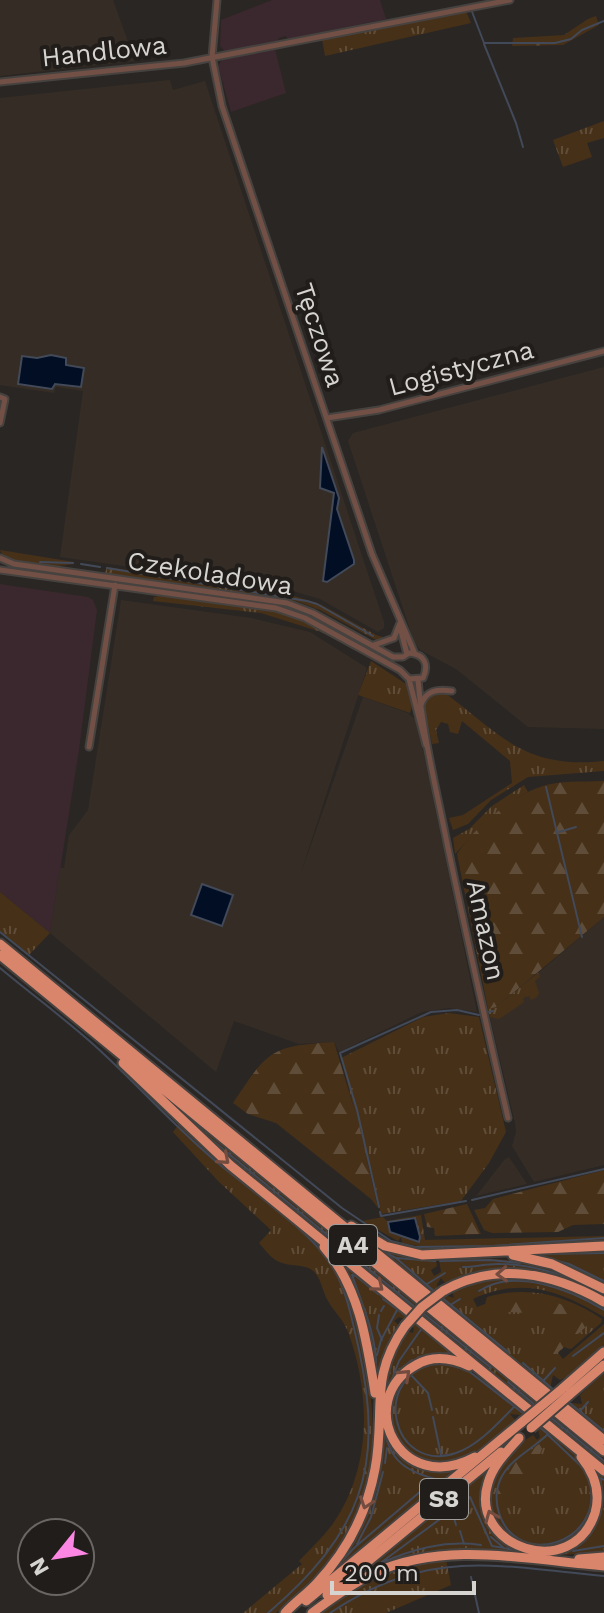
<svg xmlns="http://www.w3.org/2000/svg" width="604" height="1613" font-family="'Work Sans',sans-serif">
<defs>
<pattern id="grass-tufts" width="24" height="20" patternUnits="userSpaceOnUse" patternTransform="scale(2)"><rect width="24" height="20" fill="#463018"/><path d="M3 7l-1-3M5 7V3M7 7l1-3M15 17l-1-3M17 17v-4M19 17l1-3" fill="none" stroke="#604d39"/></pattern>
<pattern id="forest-firs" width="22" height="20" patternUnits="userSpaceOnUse" patternTransform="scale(2)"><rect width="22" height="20" fill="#463018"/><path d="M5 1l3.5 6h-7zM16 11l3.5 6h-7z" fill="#604d39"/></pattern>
</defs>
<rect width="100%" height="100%" fill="#2a2623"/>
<!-- commercial -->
<path fill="#3b282e" d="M272,0H380L386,19L288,39L286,36L279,38L277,42L256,47L225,51L220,46L221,20Z
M275,49L286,93L231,112L218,66L222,60Z
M0,584L88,597L93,600L97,610L79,750L50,933L0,892Z"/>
<!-- built -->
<path fill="#352d25" d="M0,0H113L135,61L0,76Z
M170,80L173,90L205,81L384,622V628L378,632L320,599L286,589L60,557L83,391L56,387L54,393L0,385V98Z
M604,367V729L528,727L456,669L420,650L414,642L348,441L353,433Z
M121,600L251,618L310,632L367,668L300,876L363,697L408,713L417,721L477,1012L449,1008L422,1012L339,1052L334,1042L299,1044L234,1021L216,1072L50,933L60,868H64L69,835L88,810Z
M604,917V1165L534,1182L512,1146L516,1132L515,1123L488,1009L538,973Z
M509,1157L527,1184L476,1196L505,1159Z"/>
<!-- grass -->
<path fill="url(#grass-tufts)" d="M465,9L471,23L325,56L322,39Z
M604,121V138L587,143L592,157L563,167L553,140Z
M0,550L74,562V564C52,568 24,566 3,557Z
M107,567L284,593L320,604L376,635L389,639L378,641L320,610L296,601L105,573Z
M159,596C201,596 269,604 307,622C327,631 347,644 366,656L321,632L261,613L153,601L154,597Z
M371,661L406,684L412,705L410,713L358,695Z
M436,692H444C502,736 525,769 604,761V771L528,777L491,800L468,824L453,830L449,818L463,815L512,783L510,761L462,721L458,734L450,732L448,724L441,722L436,730L439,743L432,744L424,705L425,699Z
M524,785L528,792L517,798L481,826L455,854L453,838L469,829L492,806Z
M0,892L50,933L29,955L0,931Z
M538,973L540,976L535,981L539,993L537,997L531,1000L529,996L523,998L524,1002L499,1019L490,1017L488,1009L496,1007Z
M449,1013L479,1017L506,1132L489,1163L461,1201L381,1214L341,1058L423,1017Z
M171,1103L604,1459V1467L241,1169Z
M179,1124C205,1149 232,1174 260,1197C284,1216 309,1234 328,1258C350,1285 357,1321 364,1354C387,1468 366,1538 276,1613H243L302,1564L299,1561C310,1549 322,1538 332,1525C372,1469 371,1394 348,1332C344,1320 334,1312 328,1301C323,1293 322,1282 316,1274C308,1263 293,1267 282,1263C272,1260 266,1251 259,1243L271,1230L218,1181L173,1132Z
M421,1215L425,1240L604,1236V1243L419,1249L418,1246L402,1243L401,1237L398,1241L362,1221L383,1217L387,1221Z
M378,1247L403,1256L436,1259L437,1266L431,1270L434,1276L441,1272L439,1259C511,1255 540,1263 604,1292V1298C547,1267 506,1262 446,1284L441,1278L437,1284L438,1289L433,1292Z
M604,1249V1284L569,1267L526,1254Z
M339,1259L408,1315L405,1319L399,1317L394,1321L400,1326L385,1353L377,1383Z
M506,1276L549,1282L604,1307V1317C560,1291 524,1276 473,1299L477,1307L485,1304L487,1297C528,1285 567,1295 602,1319L601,1323L571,1349L564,1347L558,1353L563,1359L604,1324V1346L567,1377L560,1380L553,1375L550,1389L439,1298L445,1295L454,1298L452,1290L469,1283Z
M414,1320L460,1357L442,1355L395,1379L386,1430L420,1467L432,1470H459L330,1576L352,1544L371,1501L379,1469L382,1398L391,1357L407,1331L413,1333L414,1329L411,1324Z
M443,1361C476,1369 498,1391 524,1412L520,1415L510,1414L515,1420C498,1434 482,1453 460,1461C392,1487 354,1374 443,1361Z
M604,1372V1434L569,1405L571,1403L582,1404L580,1395Z
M542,1427C557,1439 577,1452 586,1469C604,1504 582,1548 541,1548C513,1548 485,1520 490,1491C495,1466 512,1448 533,1435L537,1440L540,1437L538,1430Z
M491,1466L484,1501L507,1543C548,1568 562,1548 594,1523L595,1468L604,1476V1552L546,1556L482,1550H446L395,1561L357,1578Z
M446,1559L451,1585L386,1613H321C359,1585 398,1563 446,1559Z"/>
<!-- forest -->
<path fill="url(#forest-firs)" d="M596,16L599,25L563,45L512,46L513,38L564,35L588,19Z
M604,781V917L496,1007L488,1009L457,854C473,829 510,797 540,787C559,780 584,782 604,781Z
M334,1042L359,1125L378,1208L371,1199L276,1123L248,1114L233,1103C268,1051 269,1046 334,1042Z
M604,1170V1224L573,1225L558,1232L492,1233L484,1230L474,1210L485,1208L493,1199Z
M467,1204L481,1234L435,1236L434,1228L427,1227L424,1214Z
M515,1295C544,1298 566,1303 590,1319V1323L556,1354L550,1355V1338L559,1326L549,1314L507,1312L492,1300Z
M545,1440C542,1448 539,1459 534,1466C523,1482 509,1484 512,1507L499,1506C490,1475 524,1455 545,1440Z"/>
<!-- water -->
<path fill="#020e24" stroke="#424958" stroke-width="2" d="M51,355L66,358V365L84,368L81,387L55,384L52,389L18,384L22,356L37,358Z
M322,447L339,498L337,509L354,560V564L327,582L323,581L334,493L320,488Z
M202,884L233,895L222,926L191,915Z
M415,1218L420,1237L419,1242L390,1232L388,1222Z"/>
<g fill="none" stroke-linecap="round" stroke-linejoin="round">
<!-- stream -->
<path stroke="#424958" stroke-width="2" d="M471,9L484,43H555L571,39L582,30L604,21
M484,44L516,123L523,147
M40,562L73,563
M81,564L100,567
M107,568L307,601L317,604L373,636
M546,787L582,937
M559,832L576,827
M0,932L342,1208L391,1241L415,1247L492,1246L604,1238
M0,968C31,994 64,1018 94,1045C135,1082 171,1123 213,1159C246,1187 308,1229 331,1264C347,1290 352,1320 359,1350C385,1469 360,1534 268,1613
M489,1012L493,1011
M206,1135L415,1307
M472,1200L604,1169
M379,1207L357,1110L340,1053L431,1012L457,1010L479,1015
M380,1212L381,1216L466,1201
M386,1253L396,1258L435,1292
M531,1254L569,1264L604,1281
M537,1254L604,1253
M397,1258L435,1261
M440,1261L490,1260L520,1263
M463,1267C476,1267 488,1263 501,1264C538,1264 573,1278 604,1295
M427,1284L445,1273
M479,1291C515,1267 571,1290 604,1310
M440,1296L508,1352
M383,1299L409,1318
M452,1304L460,1299
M381,1311L384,1306
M423,1313L491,1368
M379,1315L377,1328L382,1340
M414,1322L451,1353L418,1357
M377,1355L381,1340L397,1310
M573,1356L604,1333
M438,1363C369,1374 391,1475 456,1453C479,1445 498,1423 514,1407
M523,1363L555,1391
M466,1369L524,1414
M376,1373C378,1338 363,1307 352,1275L356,1276L378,1294
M394,1374L412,1360
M412,1376L428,1393L432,1410
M544,1380L555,1368
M508,1382L535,1405
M385,1397L399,1361L422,1328
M566,1400L604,1431
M581,1410L588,1402
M549,1416L604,1461
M433,1417L441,1455
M538,1426L548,1434C533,1449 513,1457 502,1476C496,1487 495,1501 499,1513C517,1570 604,1544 590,1482
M548,1435L584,1469
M385,1463L387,1448
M452,1511L456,1525
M460,1531L464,1544
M491,1537L504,1548
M357,1544L371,1517L383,1472
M481,1545C445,1540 412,1549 379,1564L470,1497L492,1546L516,1550
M573,1551L604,1546
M549,1555C598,1549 600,1519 601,1478L604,1480
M343,1560L354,1548L435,1479C401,1470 388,1457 383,1423
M471,1577L479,1613
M330,1613C427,1547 495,1566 604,1576"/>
<defs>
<path id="street" d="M217,0L212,57L222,106L372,554L415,654
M0,82L184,63L510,0
M0,397L5,399L0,423
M327,418L379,410L604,351
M0,558L14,564L287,603L313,613L393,657H403L409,653C425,654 429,665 423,678L409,679L400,670L305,618L276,608L0,570
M400,627L407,654
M374,645L394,638L400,623
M409,679L426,745
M418,680C423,737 437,792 448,848C467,939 487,1028 508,1118
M421,705C426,690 437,689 452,691
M89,747L115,585"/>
<path id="highway" d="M0,944L604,1440
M0,955L604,1451
M123,1063L230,1165L604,1471
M351,1226L385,1246L422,1255L604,1246
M324,1247C359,1287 367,1341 375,1393
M513,1255L552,1264L604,1289
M443,1291C496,1261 554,1273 604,1302
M469,1366C452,1358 433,1355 416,1365C353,1400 399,1498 475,1457
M562,1389L604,1352
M569,1395L604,1365
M519,1438C507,1452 493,1465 488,1483C468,1548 573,1582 595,1513C601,1492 594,1473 581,1457
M579,1559L604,1557
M327,1595L501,1452
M306,1601L522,1422
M285,1613C295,1602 307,1594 317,1583C347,1551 367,1512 375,1469C386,1412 368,1378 405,1326
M312,1613C332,1598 352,1584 374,1573C447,1540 528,1560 604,1566"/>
</defs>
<!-- street casing -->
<use href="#street" stroke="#46423f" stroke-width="9"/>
<!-- highway casing -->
<use href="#highway" stroke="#46423f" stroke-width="13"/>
<!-- street -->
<use href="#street" stroke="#725046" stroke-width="5"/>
<!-- highway -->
<use href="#highway" stroke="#d9856c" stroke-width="9"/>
<defs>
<path id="highway-bridge" d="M405,1326L422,1307L443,1291
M522,1422L562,1389
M531,1428L569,1395"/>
</defs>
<!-- highway-bridge casing -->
<use href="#highway-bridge" stroke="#46423f" stroke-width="13" stroke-linecap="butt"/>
<!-- highway-bridge -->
<use href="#highway-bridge" stroke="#d9856c" stroke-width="9"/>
</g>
<!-- one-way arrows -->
<defs><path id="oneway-chevron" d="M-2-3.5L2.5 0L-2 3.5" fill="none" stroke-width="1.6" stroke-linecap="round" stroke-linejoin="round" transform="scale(2)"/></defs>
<g stroke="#734c3f">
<use href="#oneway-chevron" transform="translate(224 1159) rotate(41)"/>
<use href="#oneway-chevron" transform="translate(502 1274) rotate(177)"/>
<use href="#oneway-chevron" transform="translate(378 1286) rotate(40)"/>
<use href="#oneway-chevron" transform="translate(405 1375) rotate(-43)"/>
<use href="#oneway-chevron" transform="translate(366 1503) rotate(109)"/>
<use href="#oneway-chevron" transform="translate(491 1516) rotate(-112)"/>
</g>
<g text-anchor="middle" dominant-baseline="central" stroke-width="8" stroke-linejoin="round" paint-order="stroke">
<!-- shield labels -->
<g fill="#201d1a" stroke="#9f9d9a" stroke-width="2">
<rect x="329" y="1225" width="48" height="40" rx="6"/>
<rect x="420" y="1479" width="48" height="40" rx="6"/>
</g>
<g font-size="24" font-weight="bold" fill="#d6d4d1">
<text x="353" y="1245">A4</text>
<text x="444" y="1499">S8</text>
</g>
<!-- street labels -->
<g font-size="26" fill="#d6d4d1" stroke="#201d1a">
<text transform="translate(104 51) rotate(-6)">Handlowa</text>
<text transform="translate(320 335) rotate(72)">Tęczowa</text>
<text transform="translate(461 368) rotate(-15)">Logistyczna</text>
<text transform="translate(210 573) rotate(9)">Czekoladowa</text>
<text transform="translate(486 930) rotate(78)">Amazon</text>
</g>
</g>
<!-- north arrow -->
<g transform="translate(56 1557) rotate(240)"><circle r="38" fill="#201d1a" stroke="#696663" stroke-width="2"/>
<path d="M0-6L14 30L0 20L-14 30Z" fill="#fc86e3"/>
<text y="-12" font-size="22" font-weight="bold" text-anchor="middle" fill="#d6d4d1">N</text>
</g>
<!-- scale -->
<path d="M332 1581v12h142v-12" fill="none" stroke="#d6d4d1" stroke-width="4"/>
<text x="344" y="1581" font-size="24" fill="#d6d4d1" stroke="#201d1a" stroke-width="6" paint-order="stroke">200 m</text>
</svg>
